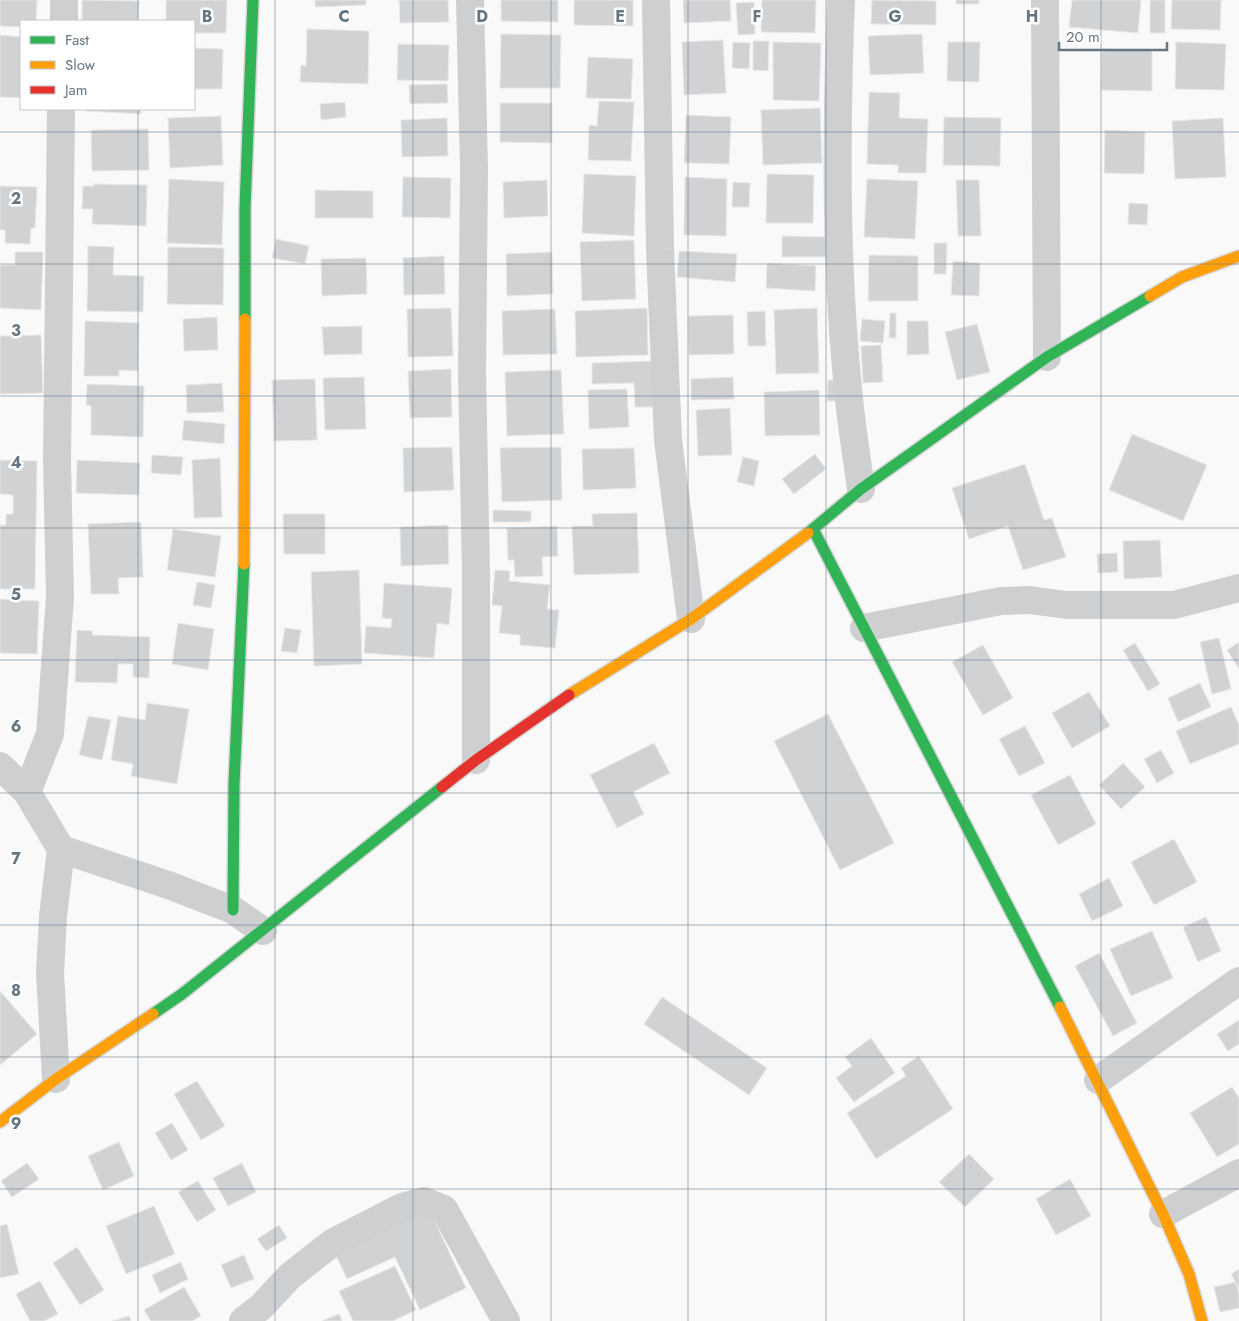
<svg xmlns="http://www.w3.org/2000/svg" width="1239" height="1321" font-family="Jost,sans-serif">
<rect width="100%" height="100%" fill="#f9f9f9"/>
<!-- building -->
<path fill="#d0d2d3" stroke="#e8e8e8" d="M0,0H37L36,21H21V27L0,26Z
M82,0L139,1L138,21H82Z
M166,0H227L226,33H194V21H166Z
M315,0H366V5L315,7Z
M399,0H448L449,22L400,23Z
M501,0H558V22L501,21Z
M574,0H633V26L574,25Z
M683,0H730L731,21L684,23Z
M762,0H816L815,33L761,32Z
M872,0L936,1V25L871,24Z
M956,0H979V4H956Z
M1072,0H1141L1138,33L1069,27Z
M1150,0H1165V33H1150Z
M1172,0H1221L1220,30L1171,29Z
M754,2L755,34L738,35L736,3Z
M307,29L369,31L368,84L300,82L301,65L306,66Z
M501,34L561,35L560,88H500Z
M922,34L924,73L870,75L868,36Z
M0,35L21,37V98L0,97Z
M723,40L726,93L684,95L682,42Z
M753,41H769L768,71L753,70Z
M733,42L750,43L749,69L732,68Z
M773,42L821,43L819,101L773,100Z
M948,42H980L979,82L947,81Z
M1176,42L1226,44L1224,90L1175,89Z
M398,44L449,45L448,81L397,80Z
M194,48L223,49L222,89H194Z
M1102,49L1152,50V91L1101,90Z
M588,57L633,59L631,99L586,98Z
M447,84L448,103L410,104L409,85Z
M869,92L900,93L899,118L928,119L926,173H898V165L867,164Z
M599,101L634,102L631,161L588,160L589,125L597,126Z
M345,102L346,117L321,120L320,104Z
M500,103H552V143L500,142Z
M820,108L822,163L763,165L761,110Z
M86,109H141V114L86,111Z
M686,115L731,117L729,164L684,163Z
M221,116L223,165L170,168L168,118Z
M944,117L1001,118L1000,166L943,165Z
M447,118L448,156L402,157L401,120Z
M1223,118L1226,177L1175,179L1172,121Z
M148,129L149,170L92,171L91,130Z
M1105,130L1145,132L1144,174L1104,173Z
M584,174L636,176L634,236L582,233Z
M767,174L814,175L813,223H766Z
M403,177L451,178L450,218L402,217Z
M685,177L727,179L726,236L684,235Z
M169,179L224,182L222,245L167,243Z
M867,179L918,181L915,239L864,237Z
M547,180L548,216L504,218L503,182Z
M956,180H979L981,236H958Z
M733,182L750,183L749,207H732Z
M94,184L147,185L146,226L92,224L93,209H82L83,186H94Z
M0,186L37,187L35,228H31L30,244L5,243V230H0Z
M315,190L373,191V218H315Z
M1129,203L1148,204L1147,225L1128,224Z
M782,236L828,237V257H782Z
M276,239L309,246L305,264L272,258Z
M634,240L636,299L582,301L580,242Z
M934,243H947L946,274H934Z
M88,246L114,247L113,275L144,276L143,312L87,311Z
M168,247L224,248L223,305L167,304Z
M679,251L737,254L735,282L677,277Z
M15,252H43L41,310L0,308V265H15Z
M552,252L553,294L507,296L506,254Z
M869,255L918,256V301H868Z
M444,256L445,294L404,295L403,258Z
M366,258L367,294L322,296L321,259Z
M953,261L980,263L979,296L951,295Z
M767,263L816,266L815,291L766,288Z
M451,308L453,356L408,357L407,309Z
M647,308L648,355L576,357L575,311Z
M817,308L819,373L776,374L774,310Z
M555,309L557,354L503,355L502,311Z
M765,311L766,346H748L747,312Z
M890,313H896V338H889Z
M733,315L734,354L689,355L688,316Z
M217,317L218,350L184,351L183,319Z
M862,319L885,321L883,343L860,341Z
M85,321L139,323L138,371L119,370V376H84Z
M907,321H928L929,354L907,355Z
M977,324L990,372L957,380L945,332Z
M362,326V354L324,355L322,327Z
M41,335L43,393L0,394V336Z
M881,345L883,382L863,383L861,346Z
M653,361L654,407H635L634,383L592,384V363Z
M451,369L452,417L410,418L408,371Z
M561,370L564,434L507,436L505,372Z
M364,377L366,429L325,430L323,378Z
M733,377L734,399L691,400V379Z
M315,379L317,440L274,441L272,380Z
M828,380H838V401H827Z
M222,383L224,412L187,413L186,385Z
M87,384L144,386L143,437L91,435V406L86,405Z
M627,389L629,427L589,429L588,390Z
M819,390L820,435L765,436L764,392Z
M730,408L732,455L698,456L696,410Z
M184,420L225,424L224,444L182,440Z
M1132,434L1207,465L1183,521L1109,490Z
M452,447L454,490L404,492L403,448Z
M561,447L562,500L502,502L500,448Z
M634,448L636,488L583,490L582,449Z
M815,454L826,469L794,494L782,479Z
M152,455L183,457L181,475L151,473Z
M743,457L759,461L754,486L737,482Z
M220,458L222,517L194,518L192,460Z
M0,460L37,461L35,589H0V525H6V514H13V495L0,494Z
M77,460L140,463L139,495L76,493Z
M1025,464L1044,520L1052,518L1066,557L1023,570L1008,526L969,539L952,488Z
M493,510L531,511V522H493Z
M637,513L639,573L574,575L572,526H593L592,514Z
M283,514H325V554H284Z
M141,522L143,577L118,578L119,594H91L88,524Z
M448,525L449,564L401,566L400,527Z
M557,526L558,556L542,557L543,576L515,577L514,560H508L507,528Z
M173,529L221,536L215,577L167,570Z
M1160,540L1162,577L1124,579L1123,541Z
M1117,553L1118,572L1098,573L1097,554Z
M359,570L362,664L314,666L311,572Z
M495,570L510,571L509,581L550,585L547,609L559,610L555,648L520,645V635L499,633L502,606L492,605Z
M197,582L215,585L211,608L193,605Z
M384,583L452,588L449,625L437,623L434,658L364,653L366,626L391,628L392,619L382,618Z
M0,599L39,601L37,654L0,653Z
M178,623L214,629L208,670L172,664Z
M285,628L301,630L297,653L281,651Z
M77,630L93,631L92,635L150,637L149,678L133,677V664H118L117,683L75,682Z
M1219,638L1231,689L1212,694L1200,642Z
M1239,642V669L1227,650Z
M1135,643L1160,684L1148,691L1123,650Z
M983,645L1013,698L983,715L952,662Z
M1200,683L1211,707L1178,722L1168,698Z
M1089,692L1110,726L1072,748L1052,713Z
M147,703L189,709L177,784L131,776L133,764L111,760L118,716L145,720Z
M1231,707L1239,725V744L1190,764L1176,731Z
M828,714L894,843L840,870L774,741Z
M88,716L111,720L102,760L79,755Z
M1025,726L1045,763L1019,776L999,739Z
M654,743L670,773L633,792L644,814L617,828L590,775Z
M1161,750L1174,773L1157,783L1144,759Z
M1123,763L1145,787L1121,809L1099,785Z
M1070,775L1096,824L1058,845L1031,795Z
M1174,839L1197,882L1154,905L1131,862Z
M1109,878L1123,906L1092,921L1079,894Z
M1206,917L1221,951L1198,962L1183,927Z
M1152,931L1173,978L1131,996L1110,949Z
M1099,953L1137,1023L1113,1036L1075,966Z
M0,991L37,1034L0,1065Z
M662,997L767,1068L749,1095L644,1024Z
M1239,1020V1044L1228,1051L1217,1034Z
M871,1038L895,1073L854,1102L836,1078L852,1066L845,1057Z
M919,1056L953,1109L876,1159L847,1113L906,1076L901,1068Z
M197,1081L225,1126L201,1140L174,1094Z
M1232,1087L1239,1098V1144L1217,1157L1190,1113Z
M172,1123L188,1150L171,1160L155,1133Z
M119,1142L134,1176L103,1190L88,1156Z
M969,1154L994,1179L965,1207L939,1182Z
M27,1163L39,1179L12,1197L1,1181Z
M242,1163L256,1192L228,1206L213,1178Z
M1070,1179L1091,1216L1056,1235L1036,1199Z
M198,1181L216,1210L197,1222L178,1192Z
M154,1206L175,1254L126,1274L106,1226Z
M428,1207L466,1288L420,1310L395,1257L347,1279L334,1251Z
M7,1224L19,1274L0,1278V1226Z
M279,1225L287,1238L266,1251L257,1239Z
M77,1247L104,1290L80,1305L53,1263Z
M244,1255L254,1279L231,1288L221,1265Z
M181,1262L188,1279L160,1293L152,1275Z
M395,1266L416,1310L393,1321H353L339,1291Z
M1239,1269V1289L1231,1274Z
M40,1281L58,1314L44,1321H30L16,1294Z
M1236,1282L1239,1295V1308L1220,1312L1214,1287Z
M184,1287L201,1316L192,1321H151L144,1310Z
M339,1314L342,1321H322Z
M129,1316L131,1321H112Z"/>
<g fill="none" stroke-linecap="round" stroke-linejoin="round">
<defs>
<path id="fast" d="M245,319V208L253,0
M813,529L1060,1007
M808,533L861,489L1047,357L1150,296
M233,910L234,784L244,564
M153,1014L182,994L442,787"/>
<path id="slow" d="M1150,296L1182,277L1239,256
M244,564L245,319
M569,695L691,619L808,533
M1060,1007L1163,1214L1189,1274L1202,1321
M0,1122L56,1079L153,1014"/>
<path id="jam" d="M442,787L476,760L569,695"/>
</defs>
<!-- fast casing -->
<use href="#fast" stroke="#d5d6d7" stroke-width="14"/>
<!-- slow casing -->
<use href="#slow" stroke="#d5d6d7" stroke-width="14"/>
<!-- jam casing -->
<use href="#jam" stroke="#d5d6d7" stroke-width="14"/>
<!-- street -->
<path stroke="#cecfd0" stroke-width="28" d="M470,0L474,169L472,373L476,573V760
M656,0L660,249L668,440L691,619
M841,0C836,132 835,267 849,399C852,429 857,459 861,489
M1045,0L1047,357
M64,21V0
M864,628L1001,601L1030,600L1066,605H1174L1239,588
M0,766L27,792L61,849L53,916L50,973L56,1079
M27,792L50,734L60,597L57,461L61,109
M61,849L171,886L233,910L263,931
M1098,1080L1239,981
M1163,1214L1239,1173
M243,1321L262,1306L290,1276L332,1243L402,1207L424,1201L444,1209L506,1321"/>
<!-- fast -->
<use href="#fast" stroke="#30b455" stroke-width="11"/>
<!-- slow -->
<use href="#slow" stroke="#ff9f0a" stroke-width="11"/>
<!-- jam -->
<use href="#jam" stroke="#e5322d" stroke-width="11"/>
</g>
<!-- grid -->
<path fill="none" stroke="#657683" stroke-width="1" stroke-opacity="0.55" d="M138,0V21M275,0V1321M413,0V1321M551,0V1321M688,0V1321M826,0V1321M964,0V1321M1101,0V1321M138,109V1321M0,132H1239M0,264H1239M0,396H1239M0,528H1239M0,660H1239M0,793H1239M0,925H1239M0,1057H1239M0,1189H1239"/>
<g font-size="16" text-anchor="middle" font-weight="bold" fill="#657683" stroke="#fff" stroke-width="5" stroke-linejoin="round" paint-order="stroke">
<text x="207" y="22">B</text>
<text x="344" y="22">C</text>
<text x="482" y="22">D</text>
<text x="620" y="22">E</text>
<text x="757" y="22">F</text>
<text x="895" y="22">G</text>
<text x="1032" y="22">H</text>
<text x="16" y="204">2</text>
<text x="16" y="336">3</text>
<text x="16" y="468">4</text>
<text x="16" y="600">5</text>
<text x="16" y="732">6</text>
<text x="16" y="864">7</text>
<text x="16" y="996">8</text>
<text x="16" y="1129">9</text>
</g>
<!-- legend -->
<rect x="20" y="20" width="175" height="90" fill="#ffffff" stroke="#c1c8cd"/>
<rect x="30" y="36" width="25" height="8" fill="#30b455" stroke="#c1c8cd"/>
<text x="65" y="45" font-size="15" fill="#657683">Fast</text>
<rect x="30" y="61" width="25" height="8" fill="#ff9f0a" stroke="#c1c8cd"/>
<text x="65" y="70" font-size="15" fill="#657683">Slow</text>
<rect x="30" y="86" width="25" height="8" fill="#e5322d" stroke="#c1c8cd"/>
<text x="65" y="95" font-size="15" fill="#657683">Jam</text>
<!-- scale -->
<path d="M1059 42v8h108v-8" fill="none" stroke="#657683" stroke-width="2.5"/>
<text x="1066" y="42" font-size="15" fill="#657683" stroke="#ffffff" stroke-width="4" paint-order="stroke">20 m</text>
</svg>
